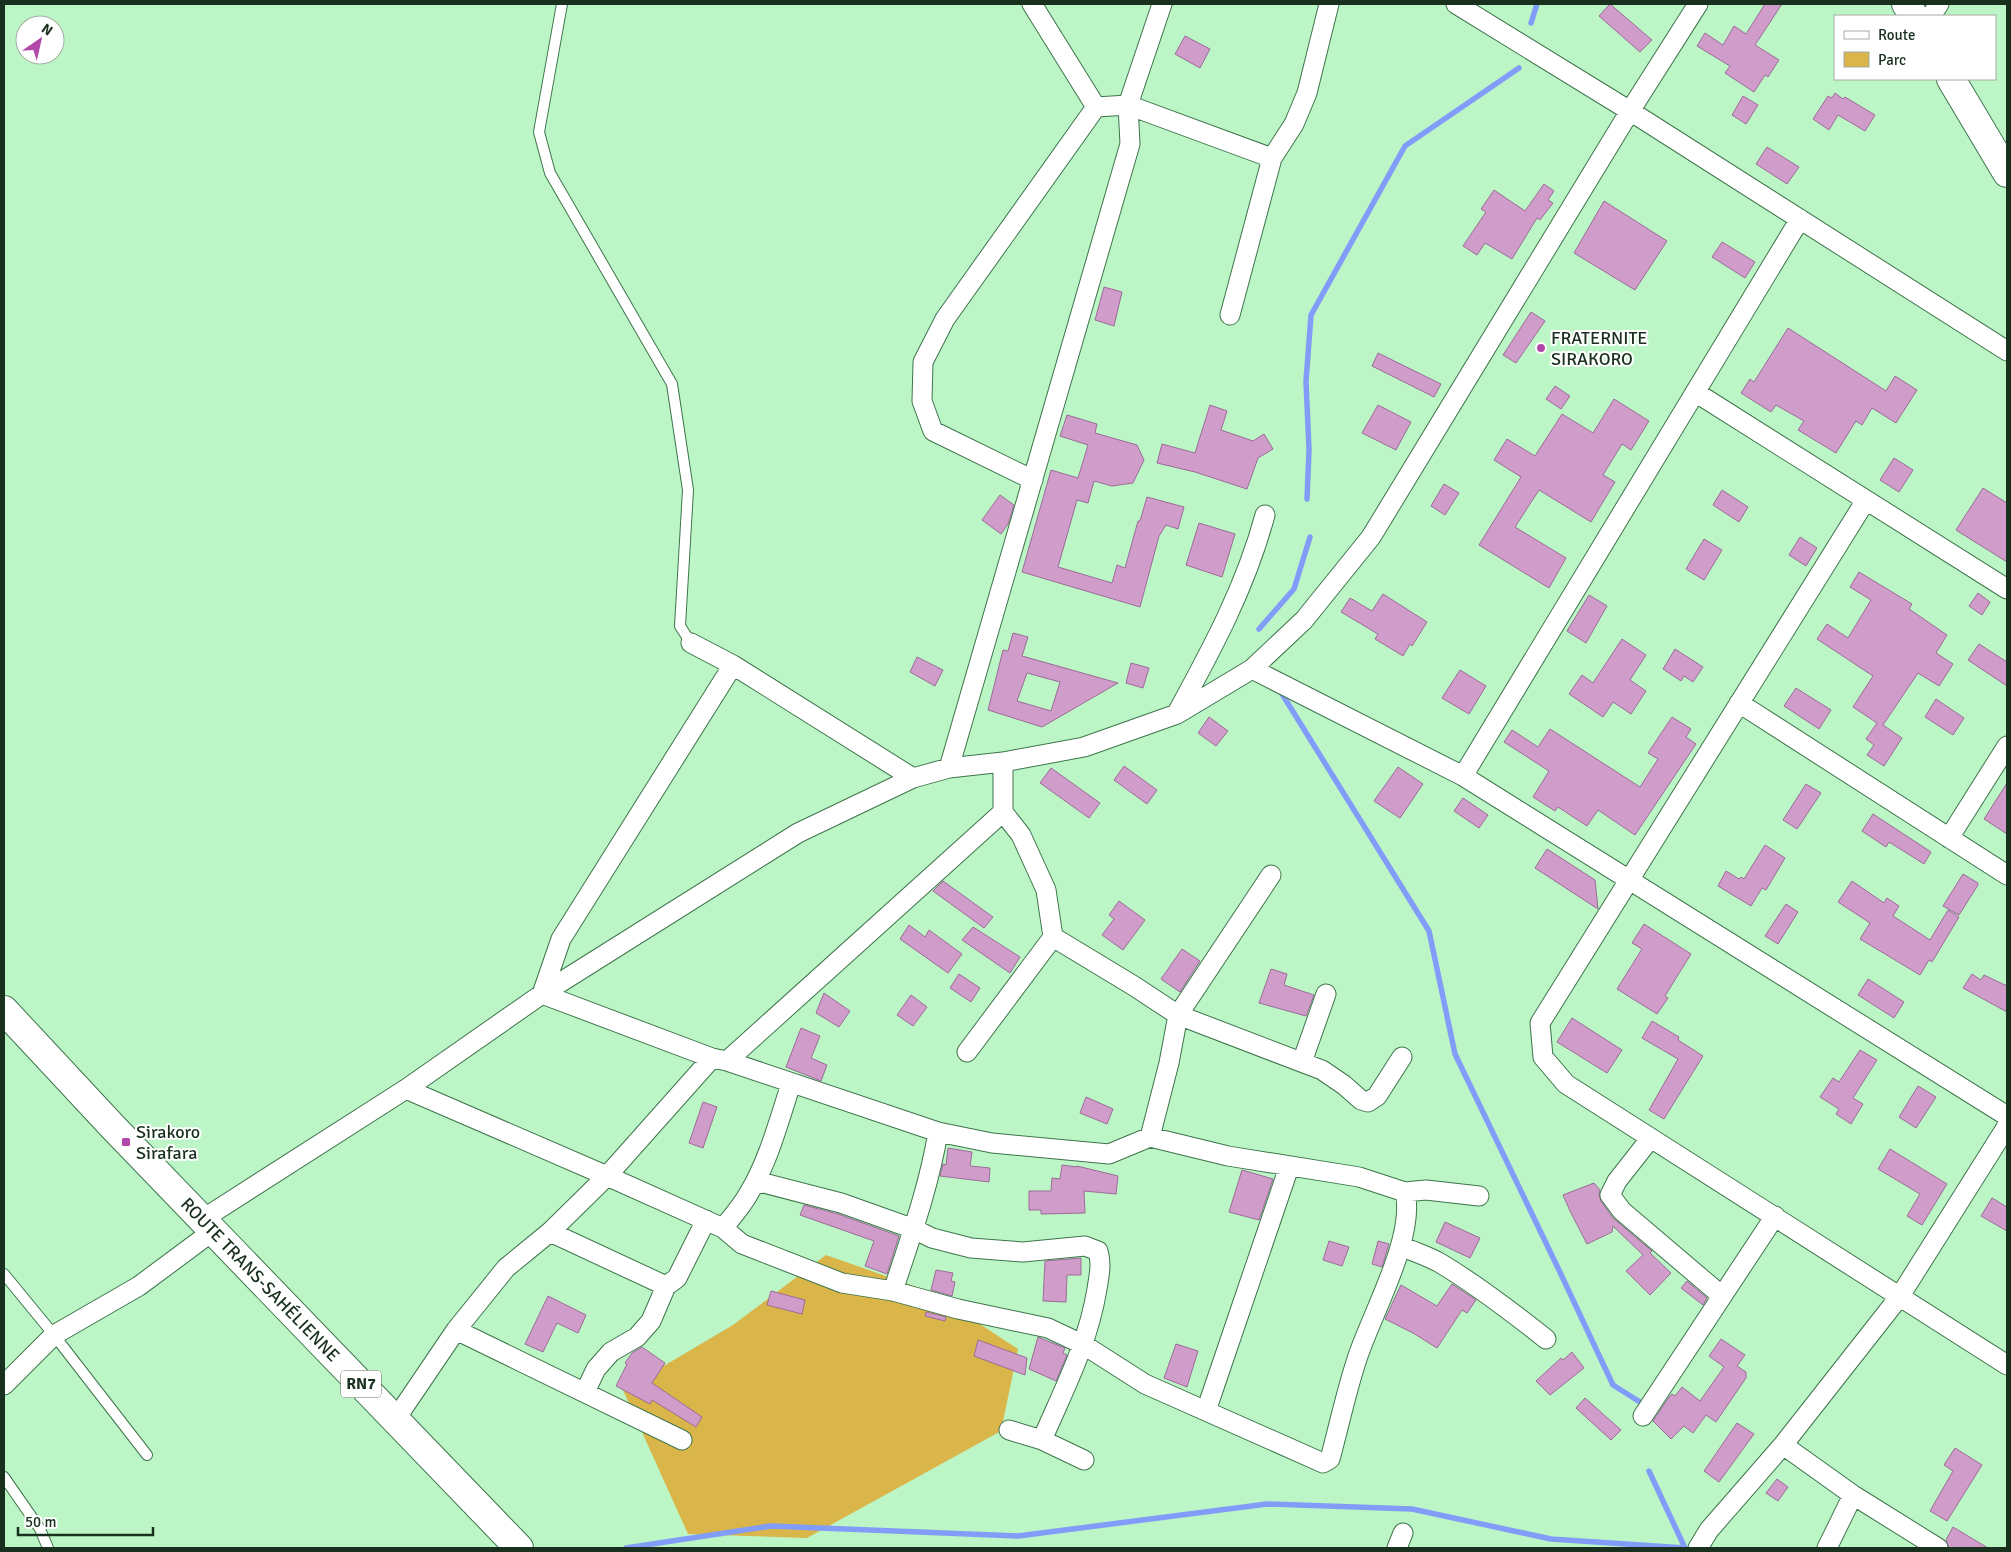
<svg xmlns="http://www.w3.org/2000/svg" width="2011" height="1552" font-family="Signika,sans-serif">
<rect width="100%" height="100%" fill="#bcf6c7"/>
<!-- green -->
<path fill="#dab549" d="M826,1255L931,1292L1018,1349L1001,1431L807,1538L688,1534L623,1390L733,1325Z"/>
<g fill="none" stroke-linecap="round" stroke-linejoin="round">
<!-- stream -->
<path stroke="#829df9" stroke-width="5.5" d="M1531,23L1537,4
M1307,499L1309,450L1306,381L1311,315L1405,146L1519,68
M1259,629L1294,589L1310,537
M1279,689L1429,931L1455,1054L1558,1268L1613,1385L1640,1402
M1649,1471L1685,1548
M626,1548L771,1526L1018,1536L1267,1504L1412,1509L1551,1539L1685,1548"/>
</g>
<!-- building -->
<path fill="#d09cca" stroke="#9c6b97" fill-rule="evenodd" d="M1610,4L1652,40L1640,52L1599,16Z
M1765,4H1782L1755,45L1779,60L1768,77L1765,75L1754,92L1725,73L1730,66L1697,46L1705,33L1723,45L1734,26L1746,34Z
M1185,36L1210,49L1200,68L1175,54Z
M1835,93L1843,99L1845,97L1875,115L1865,131L1838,115L1829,130L1813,119L1828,96L1832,98Z
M1743,96L1758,105L1746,124L1732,115Z
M1767,147L1799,167L1787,184L1756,164Z
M1544,184L1554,191L1548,200L1553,203L1540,220L1537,218L1512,259L1485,243L1477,255L1463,246L1486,212L1481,209L1494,190L1525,211Z
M1604,201L1667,241L1635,290L1574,253Z
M1722,242L1755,262L1745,278L1712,257Z
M1104,287L1122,292L1114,326L1095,320Z
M1531,312L1545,321L1516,363L1503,355Z
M1788,328L1886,391L1895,376L1917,390L1896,423L1872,408L1862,425L1856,421L1836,453L1798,430L1804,421L1776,405L1771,412L1741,393L1750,379L1754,382Z
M1378,353L1441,384L1434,397L1372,366Z
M1555,386L1570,396L1561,409L1546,399Z
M1614,399L1649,421L1631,450L1622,444L1603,475L1615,482L1591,522L1539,490L1515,527L1566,558L1549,588L1479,545L1521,477L1494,460L1507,439L1535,456L1562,414L1593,433Z
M1210,405L1227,411L1221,430L1253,441L1264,434L1273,449L1258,458L1247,489L1195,472L1157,463L1162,444L1195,453Z
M1378,405L1411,422L1396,450L1362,433Z
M1067,415L1097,424L1095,433L1137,445L1144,460L1133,483L1112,486L1094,481L1088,503L1077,500L1058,567L1112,583L1117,565L1125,568L1138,521H1140L1147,497L1184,507L1178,529L1166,525L1159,536L1140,607L1022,572L1051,470L1078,478L1088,445L1060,436Z
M1894,458L1913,470L1899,492L1880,480Z
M1444,484L1459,493L1445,515L1431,506Z
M1983,488L2007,503V562L1956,530Z
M1722,490L1748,507L1739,522L1713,505Z
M1000,495L1014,505L1008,524L1001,534L982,520Z
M1199,523L1235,534L1222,577L1186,565Z
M1800,537L1817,548L1806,566L1789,555Z
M1704,539L1722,550L1704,580L1686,569Z
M1859,572L1912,604L1909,609L1947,635L1936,653L1953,664L1939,686L1918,673L1883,725L1902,738L1884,766L1867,755L1874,745L1866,739L1877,723L1853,707L1873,676L1817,639L1827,624L1848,638L1871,600L1850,587Z
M1978,593L1990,602L1982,615L1969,606Z
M1383,594L1427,622L1412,646L1410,644L1403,656L1375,639L1378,634L1341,612L1350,598L1372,611Z
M1589,595L1607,606L1586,643L1567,631Z
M1013,633L1028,637L1022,656L1118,683L1042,727L988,710L1003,650L1008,651ZM1027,673L1060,682L1051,711L1017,701Z
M1622,639L1646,655L1630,680L1646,691L1631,714L1613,702L1603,717L1569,694L1582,675L1593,683Z
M1979,644L2007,662V686L1968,660Z
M1675,649L1703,667L1693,682L1684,676L1681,681L1663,669Z
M917,657L943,670L935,686L910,672Z
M1131,663L1149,668L1143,688L1126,683Z
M1460,670L1486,686L1469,714L1442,698Z
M1796,688L1831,710L1819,729L1784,706Z
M1936,699L1964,718L1953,735L1925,717Z
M1209,717L1228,731L1216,746L1198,733Z
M1672,717L1691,729L1686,737L1696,744L1635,835L1598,810L1587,826L1558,807L1555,811L1533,797L1549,771L1504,742L1512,730L1538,747L1550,729L1640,787L1658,759L1648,753Z
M1124,766L1157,790L1147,804L1114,780Z
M1398,767L1423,784L1400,818L1374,801Z
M1051,768L1100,803L1089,818L1040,783Z
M2007,783V834L1984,819Z
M1806,784L1821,793L1797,829L1783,820Z
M1463,798L1488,815L1479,828L1454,811Z
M1873,814L1931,852L1924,864L1889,842L1886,847L1862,831Z
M1765,845L1785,858L1766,890L1762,888L1751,906L1718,886L1726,871L1739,879L1741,877L1744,879Z
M1547,849L1595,880L1598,909L1535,868Z
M1963,874L1978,883V885L1959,915L1943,906Z
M943,881L993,917L984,928L933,891Z
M1852,881L1884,903L1887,898L1899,906L1893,916L1930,940L1948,910L1959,917L1932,962L1929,960L1920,975L1860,939L1870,923L1838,902Z
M1119,901L1145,920L1123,950L1102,935L1114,919L1109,915Z
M1786,904L1798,912L1778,944L1765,936Z
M1644,924L1691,954L1665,996L1668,998L1657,1014L1617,989L1642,949L1632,943Z
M909,925L925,937L929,930L962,954L948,973L900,939Z
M973,927L1020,957L1010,973L962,940Z
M1182,949L1200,961L1180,992L1161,979Z
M1271,969L1287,974L1284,985L1314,995L1306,1016L1259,1003Z
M959,974L980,988L971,1002L950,988Z
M1972,974L1981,980L1984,975L2007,986V1012L1963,988Z
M1868,979L1904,1002L1894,1018L1858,995Z
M824,993L850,1011L839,1027L816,1013Z
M911,995L927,1007L913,1026L897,1015Z
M1572,1018L1622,1050L1607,1073L1557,1042Z
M1652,1021L1679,1037L1678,1040L1703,1056L1664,1119L1649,1110L1678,1059L1642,1038Z
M801,1028L820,1036L811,1058L827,1065L821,1081L786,1067Z
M1860,1050L1877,1060L1853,1098L1863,1104L1851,1124L1836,1114L1839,1109L1820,1097L1833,1078L1839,1082Z
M1918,1086L1936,1097L1916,1128L1899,1117Z
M1086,1097L1113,1109L1107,1124L1080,1113Z
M703,1102L717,1107L703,1148L689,1143Z
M948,1148L972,1152L970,1166L990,1168L989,1182L940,1176L943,1164L946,1165Z
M1890,1149L1947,1184L1922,1225L1907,1216L1920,1194L1878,1169Z
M1062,1165L1077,1167V1166L1118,1176L1116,1194L1084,1191L1085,1213L1041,1214V1210H1029V1191H1051L1052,1178L1060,1179Z
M1242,1170L1273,1179L1259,1220L1229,1212Z
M1594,1183L1600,1190L1599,1195L1601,1201L1613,1218L1652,1251L1650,1253L1671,1273L1650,1295L1626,1271L1643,1255L1613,1226L1612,1232L1587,1244L1570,1211L1563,1195Z
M1992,1198L2007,1207V1231L1981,1216Z
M804,1205L838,1214L899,1236L887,1274L865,1266L874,1241L800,1215Z
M1445,1222L1480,1238L1470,1258L1436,1242Z
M1329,1241L1349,1247L1342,1266L1323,1260Z
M1378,1241L1389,1244L1382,1267L1372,1264Z
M1081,1258V1275H1067L1066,1302L1043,1301L1045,1261Z
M936,1270L953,1273L951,1281L955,1282L952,1296L931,1290Z
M1687,1281L1707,1298L1703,1305L1681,1288Z
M1452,1284L1476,1300L1467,1313L1462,1310L1437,1348L1413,1333L1385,1319L1401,1285L1437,1306Z
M771,1291L805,1300L802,1314L767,1305Z
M548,1296L586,1315L578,1333L557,1323L543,1352L525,1344Z
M926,1312L946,1317L945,1321L925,1316Z
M1038,1337L1065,1348L1063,1353L1067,1355L1056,1381L1029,1369Z
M1721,1339L1745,1355L1737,1366L1746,1372V1378L1716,1422L1706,1415L1693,1433L1684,1426L1671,1439L1653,1421L1669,1397L1672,1394L1675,1396L1682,1387L1700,1401L1724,1367L1709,1356Z
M978,1340L1027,1358L1025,1375L974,1356Z
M1176,1344L1198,1351L1187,1387L1164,1378Z
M642,1347L665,1363L652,1383L702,1417L696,1427L652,1400L650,1404L616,1386L627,1364L625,1363L632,1353Z
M1572,1352L1584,1368L1550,1395L1536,1381L1561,1358L1563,1360Z
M1585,1398L1621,1430L1611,1440L1576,1408Z
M1737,1423L1754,1434L1719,1482L1704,1471Z
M1955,1448L1982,1465L1947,1521L1930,1511L1953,1471L1944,1465Z
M1777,1479L1788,1487L1778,1501L1766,1493Z
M1953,1527L1988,1548H1949L1946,1540Z"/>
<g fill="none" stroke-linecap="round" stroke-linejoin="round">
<defs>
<path id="lane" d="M562,4L539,132L550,173L672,384L688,490L680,626L691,643
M4,1274L54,1335L147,1455
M4,1477L40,1529L48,1548"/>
<path id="street" d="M1032,4L1096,107L1128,105L1272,158L1230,315
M1456,4L1630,111L2007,351
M1931,16L1939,4
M1272,158L1294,124L1307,93L1329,4
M1695,392L2007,589
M1033,480L933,431L922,401L923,362L945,319L1096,107
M1866,500L1540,1023L1543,1057L1566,1084L2007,1365
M691,643L733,665L913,778
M733,665L561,939L542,994L712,1058L727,1061L938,1132C929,1187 910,1239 893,1291
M1252,669L1463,776L2007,1116
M1739,703L2007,875
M1177,713C1212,649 1246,586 1265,515
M1003,762V812L1021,835L1046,890L1053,937L1134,986L1178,1015L1169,1063L1150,1137
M949,768L1130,144L1128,105L1162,4
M1463,776L1800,219
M1949,838L2007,746
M1271,875L1178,1015L1322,1070L1344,1085L1361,1100L1368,1102L1377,1096L1402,1057
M967,1052L1053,937
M727,1061L1003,812
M1302,1062L1326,994
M406,1089L607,1176L723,1228L742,1244L842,1283L893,1291L958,1309L1048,1328L1084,1345L1145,1384L1323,1463L1330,1459C1339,1426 1346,1392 1357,1359C1371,1315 1416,1237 1405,1192L1359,1177L1228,1156L1150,1137L1109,1154L992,1143L938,1132
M1650,1139L1617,1181L1610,1195L1622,1211L1722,1296
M756,1181L841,1203L914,1229L932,1238L971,1248L1023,1252L1085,1246L1098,1251C1102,1264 1099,1276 1097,1289C1088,1344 1064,1389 1042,1440
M1405,1192L1426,1190L1479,1196
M203,1219L406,1089L542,994L798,833L913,778L949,768L1003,762L1084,747L1177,714L1252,669L1304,620L1371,537L1630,111L1698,4
M723,1228C732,1217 742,1206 749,1193C769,1160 779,1120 791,1084
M550,1232L666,1286L677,1278L706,1220
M1401,1246C1414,1252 1428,1256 1440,1263C1477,1285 1512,1312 1546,1339
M456,1330L682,1440
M4,1385L54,1335L139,1286L213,1231
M585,1392L596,1369L611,1352L637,1337L651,1321L666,1286
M1206,1411L1289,1167
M1643,1416L1775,1216
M395,1420L456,1330L506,1268L550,1232L607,1176L712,1058
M1009,1430L1042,1440L1084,1460
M1783,1445L1853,1495L1938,1548
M1397,1548L1403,1533
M1698,1548L1709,1530L1783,1445L1900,1296L2007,1126
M1827,1548L1853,1495"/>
<path id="secondary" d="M1906,4L1914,16
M1951,79L2007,173"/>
<g id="highway">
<path id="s1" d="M4,1010L113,1127L519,1548"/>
</g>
</defs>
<!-- lane casing -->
<use href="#lane" stroke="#3e744b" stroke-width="12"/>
<!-- street casing -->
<use href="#street" stroke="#3e744b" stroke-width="21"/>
<!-- secondary casing -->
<use href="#secondary" stroke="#3e744b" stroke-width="30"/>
<!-- highway casing -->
<use href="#highway" stroke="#3e744b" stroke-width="30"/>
<!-- lane -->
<use href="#lane" stroke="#fff" stroke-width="10"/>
<!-- street -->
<use href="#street" stroke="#fff" stroke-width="19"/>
<!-- secondary -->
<use href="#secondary" stroke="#fff" stroke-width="28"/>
<!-- highway -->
<use href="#highway" stroke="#fff" stroke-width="28"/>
</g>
<!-- markers -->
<g fill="#b248aa" stroke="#fff" stroke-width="2">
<circle cx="1541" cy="348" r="5"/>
<rect x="121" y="1137" width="10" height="10" rx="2.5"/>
</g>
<g text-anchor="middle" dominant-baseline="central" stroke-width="4" stroke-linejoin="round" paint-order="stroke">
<!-- shield labels -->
<rect fill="#fff" stroke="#5e6e62" stroke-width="1" x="341" y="1370.5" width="40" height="27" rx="4"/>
<g font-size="16" font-weight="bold" fill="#19301e">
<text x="361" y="1384">RN7</text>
</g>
<!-- poi labels -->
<g font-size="18" fill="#19301e" stroke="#fff" text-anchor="start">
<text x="1551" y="338">FRATERNITE<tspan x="1551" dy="21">SIRAKORO</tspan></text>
<text x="136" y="1132">Sirakoro<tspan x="136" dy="21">Sirafara</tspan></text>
</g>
<!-- street labels -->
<g font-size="18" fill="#19301e" stroke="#fff">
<text stroke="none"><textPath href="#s1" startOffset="372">ROUTE TRANS-SAHÉLIENNE</textPath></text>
</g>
</g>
<!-- border -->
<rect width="2011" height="1552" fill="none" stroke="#19301e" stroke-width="10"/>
<!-- legend -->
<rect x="1834" y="15" width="162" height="65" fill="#ffffff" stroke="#a3aca5"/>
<rect x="1844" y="31" width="25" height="8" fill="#ffffff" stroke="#a3aca5"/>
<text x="1878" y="40" font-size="15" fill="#19301e">Route</text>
<rect x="1844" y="52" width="25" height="15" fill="#dab549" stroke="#a3aca5"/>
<text x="1878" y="65" font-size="15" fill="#19301e">Parc</text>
<!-- north arrow -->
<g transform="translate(40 40) rotate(34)"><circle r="24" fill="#ffffff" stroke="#a3aca5"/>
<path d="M0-4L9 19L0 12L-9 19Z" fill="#b248aa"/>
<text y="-8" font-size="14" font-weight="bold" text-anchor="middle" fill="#19301e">N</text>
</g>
<!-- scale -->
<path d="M18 1527v8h135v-8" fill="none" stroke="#19301e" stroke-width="2.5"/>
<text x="25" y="1527" font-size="15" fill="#19301e" stroke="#ffffff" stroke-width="4" paint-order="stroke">50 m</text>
</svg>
